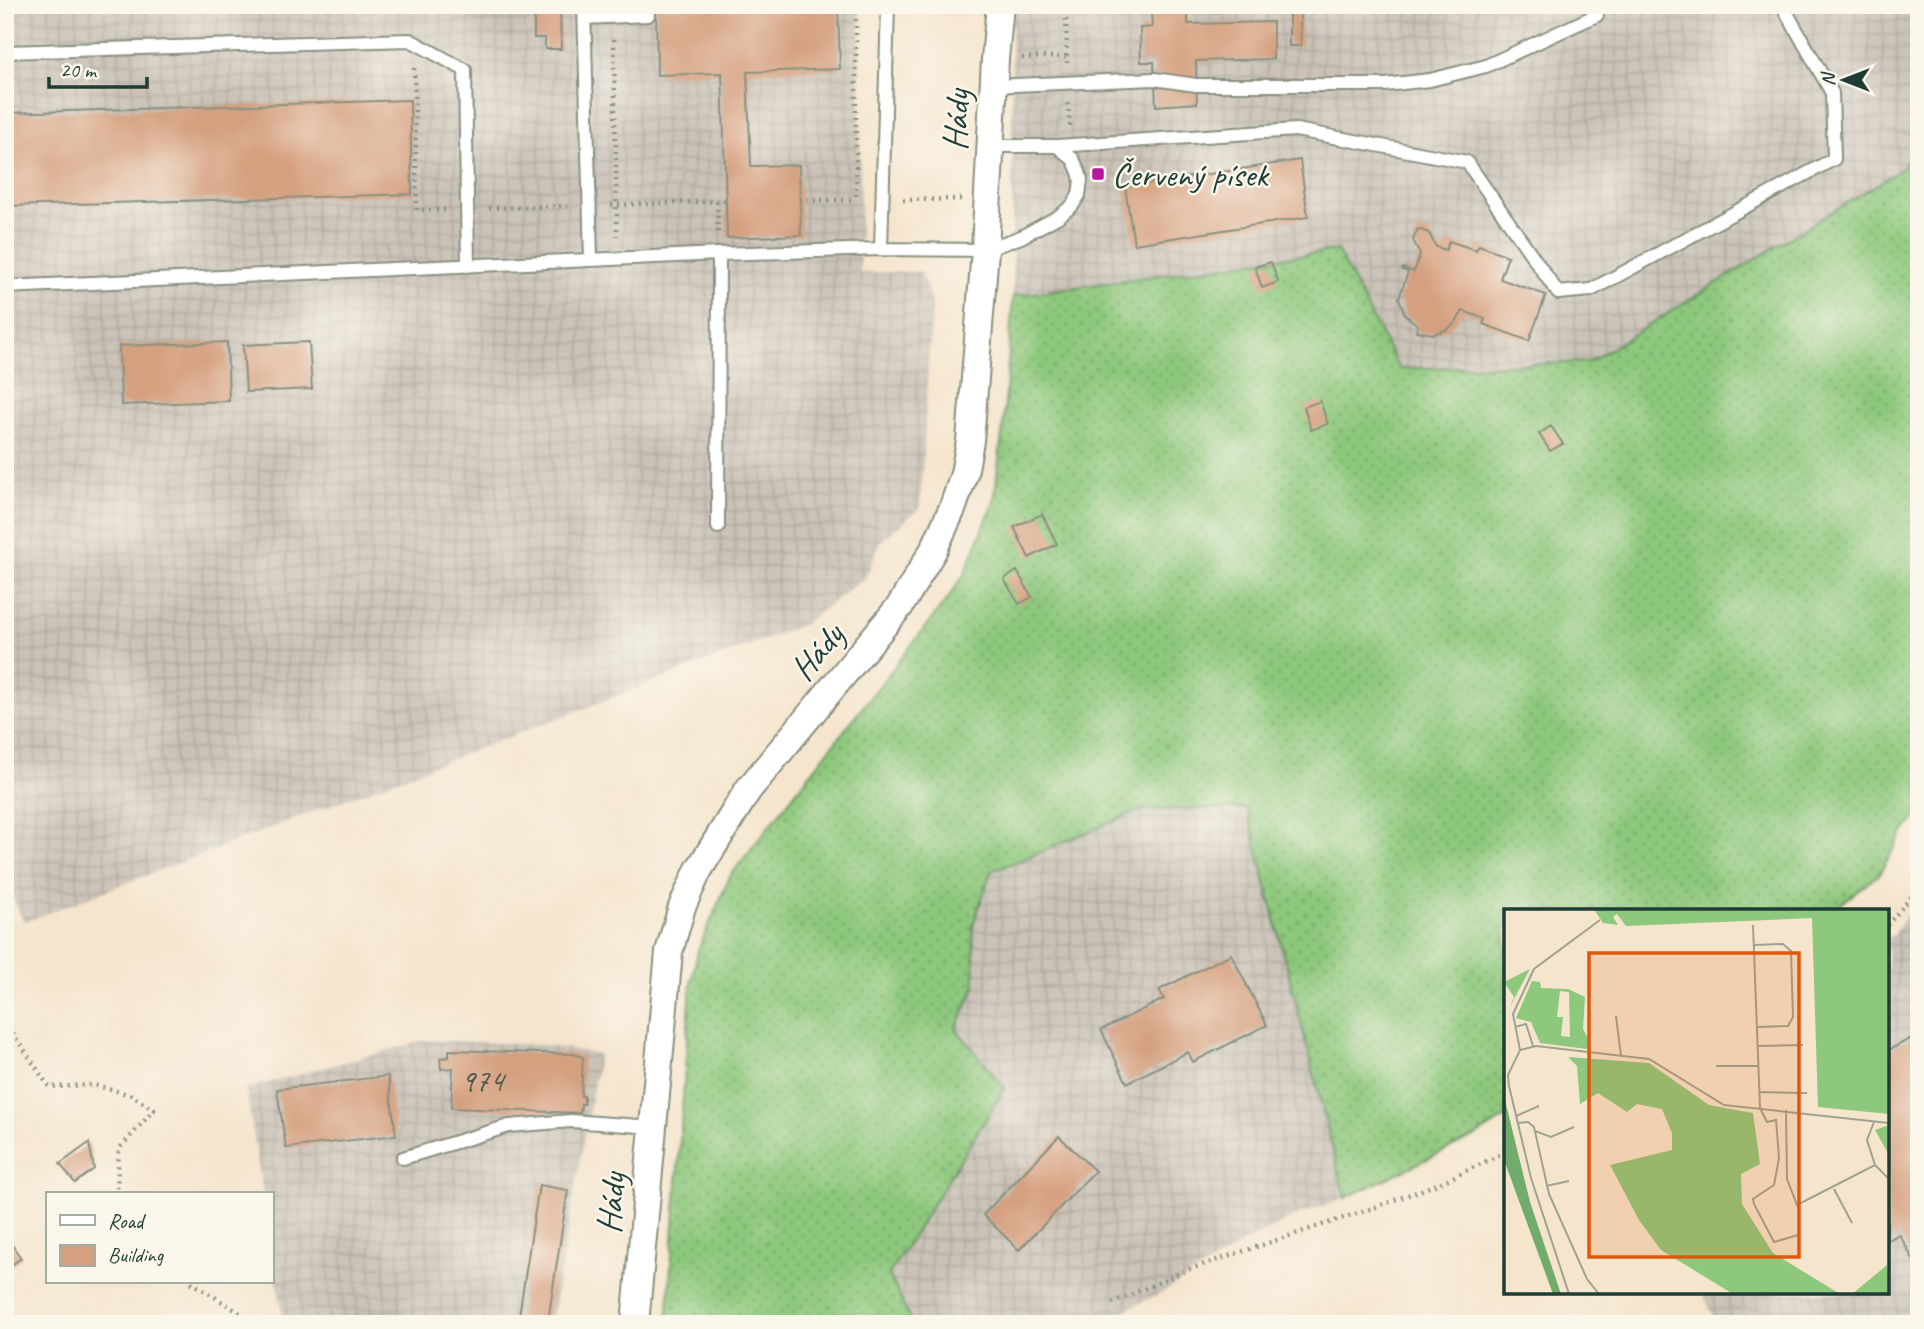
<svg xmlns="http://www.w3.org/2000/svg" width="1924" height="1329" font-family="Caveat,sans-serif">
<defs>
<pattern id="industrial-grid" width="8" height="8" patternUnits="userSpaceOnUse" patternTransform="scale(1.75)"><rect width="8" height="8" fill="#cbc3b8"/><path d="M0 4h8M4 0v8" fill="none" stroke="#aea89f"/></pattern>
<pattern id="garden-dots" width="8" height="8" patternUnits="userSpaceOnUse" patternTransform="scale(1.75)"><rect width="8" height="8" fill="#8dc87c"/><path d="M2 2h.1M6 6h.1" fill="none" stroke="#73a466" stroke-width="1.8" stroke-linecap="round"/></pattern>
</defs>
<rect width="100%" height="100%" fill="#fbf7ec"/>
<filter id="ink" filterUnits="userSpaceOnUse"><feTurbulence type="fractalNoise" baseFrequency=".0143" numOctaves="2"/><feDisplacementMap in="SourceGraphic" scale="14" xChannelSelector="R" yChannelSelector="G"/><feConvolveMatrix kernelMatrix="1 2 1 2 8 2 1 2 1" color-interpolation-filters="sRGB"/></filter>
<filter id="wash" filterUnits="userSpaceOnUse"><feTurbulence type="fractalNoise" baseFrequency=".00686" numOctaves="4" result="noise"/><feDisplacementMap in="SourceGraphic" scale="28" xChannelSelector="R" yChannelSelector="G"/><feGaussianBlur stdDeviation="1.57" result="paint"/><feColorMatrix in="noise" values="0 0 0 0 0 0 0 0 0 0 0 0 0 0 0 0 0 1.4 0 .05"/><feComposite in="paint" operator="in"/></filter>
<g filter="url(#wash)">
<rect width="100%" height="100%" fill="#f5e5cd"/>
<!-- industrial -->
<path fill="url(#industrial-grid)" d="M5,5H860V273L921,272L932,303L920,508L880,542L866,577L802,625L24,922L5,881Z
M1014,5H1919V142L1903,168L1589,362L1399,369L1337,250L1013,296L1011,23Z
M1247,808L1345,1198L1295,1216L1250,1239L1160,1294L1095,1324H912L889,1274L1005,1089L956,1029L975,987L973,925L991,871L1021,860L1140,810Z
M1919,898V1324H1717L1702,1292H1887V938L1893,935Z
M425,1040L543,1045L599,1054L551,1322L548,1324H284L271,1247V1194H263L246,1089Z"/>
<!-- garden -->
<path fill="url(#garden-dots)" stroke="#568258" stroke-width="2" d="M1919,142V813L1902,835L1879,874L1832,911H1506V1117L1476,1136L1345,1198L1247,808L1140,810L1021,860L991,871L973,925L975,987L956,1029L1005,1088L889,1274L912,1324H667L691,984L698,950L730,876L949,597L965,573L994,502L1004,417L1013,296L1337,250L1399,369L1589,362L1903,168Z"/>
<g id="blocks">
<!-- building -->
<path fill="#d5a080" d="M534,5H560L561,49H545V38H534Z
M656,5H838L840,69L747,72L751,166L799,165L801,235L727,238L722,73L657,75Z
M1120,5H1375V7L1300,10L1301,46H1289V10L1188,13V24L1273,22V59L1196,61L1197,103L1156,106L1154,62H1141L1140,28L1152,27L1151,13H1120Z
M410,100L412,194L8,206L6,113Z
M1300,160L1308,217L1134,244L1125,187Z
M1418,229L1429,233L1436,247L1446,250L1449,241L1476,250L1479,245L1508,256L1500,279L1546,295L1529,341L1483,324L1485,319L1463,311L1456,322L1448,329L1433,334L1416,331L1418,325L1405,315L1399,298L1408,272L1402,270L1403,268L1414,272L1420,254L1413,240Z
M1271,262L1278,282L1262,288L1255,267Z
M227,342L229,401L121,405L119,346Z
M309,342L312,389L246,392L243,345Z
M1320,401L1328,424L1311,430L1304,407Z
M1551,426L1563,444L1550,451L1539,434Z
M1042,514L1057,544L1029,558L1014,527Z
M1017,571L1032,597L1019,604L1004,579Z
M1231,954L1267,1025L1193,1062L1188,1052L1127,1083L1101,1030L1164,999L1159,990Z
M1919,1034V1270L1899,1234L1887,1241V1051Z
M449,1050L573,1054L583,1057L581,1096H584V1104H581L580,1113L451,1108L453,1068L441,1069L440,1058L449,1057Z
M388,1076L396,1135L286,1148L277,1089Z
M1059,1136L1095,1171L1019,1250L983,1215Z
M89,1143L94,1169L75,1183L60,1164Z
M539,1185L568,1190L548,1321L519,1316Z
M10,1242L21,1258L5,1270V1245Z"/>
</g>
</g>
<g filter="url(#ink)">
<use href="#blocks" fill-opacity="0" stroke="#8a9180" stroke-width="2"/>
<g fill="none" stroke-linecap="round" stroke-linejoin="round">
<defs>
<path id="lane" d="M584,5L591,259
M585,18L648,15
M5,52L410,40L465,70L468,266
M993,86L1154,79L1196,85H1385L1430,80L1486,66L1597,15L1593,5
M990,146H1057L1296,130L1467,162L1558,293L1591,290L1834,159L1832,93L1784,8
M881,249L888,5
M5,287L719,254L881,249L985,250L1021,237L1059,216L1072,206L1079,195L1081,180L1079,172L1073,159L1057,146
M718,527L719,254
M403,1158L509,1126L571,1121L653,1127"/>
<path id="street" d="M635,1324L669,952L682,907L698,871L748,790L900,606L934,549L953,507L964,474L970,441L985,250L995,59L1000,5"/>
</defs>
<!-- lane casing -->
<use href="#lane" stroke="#8a9180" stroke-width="16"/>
<!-- street casing -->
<use href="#street" stroke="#8a9180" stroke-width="30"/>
<!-- path -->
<path stroke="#8a9180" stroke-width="4.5" stroke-dasharray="2 5" stroke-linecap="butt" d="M856,5V200
M1066,5L1067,63
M614,39L617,236
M1022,58L1067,56
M414,68L417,210H445
M1068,103L1070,126
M800,200H856
M903,200L961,199
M717,202L718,232
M611,205L726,201
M489,208L567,206
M1887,925L1919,888
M5,1021L49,1087L94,1085L131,1095L154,1110L119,1149L117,1191L118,1194
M191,1282L243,1315L244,1324
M1112,1303L1187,1270L1379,1206L1440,1183L1506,1152"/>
<!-- lane -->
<use href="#lane" stroke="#fff" stroke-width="12"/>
<!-- street -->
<use href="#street" stroke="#fff" stroke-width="26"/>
</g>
</g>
<!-- markers -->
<rect fill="#b5179e" stroke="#fbf7ec" stroke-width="2.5" x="1091" y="167" width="14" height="14" rx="3.5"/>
<g text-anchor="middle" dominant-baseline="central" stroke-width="5" stroke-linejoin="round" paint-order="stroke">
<!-- number labels -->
<g font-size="32" fill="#4c5647">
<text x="482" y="1080">974</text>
</g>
<!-- street labels -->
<g font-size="35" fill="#1f3d34" stroke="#fbf7ec">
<text transform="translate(956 120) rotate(-87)">Hády</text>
<text transform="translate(817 652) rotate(-50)">Hády</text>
<text transform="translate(611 1203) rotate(-85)">Hády</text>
</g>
<!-- poi labels -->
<g font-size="35" fill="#1f3d34" stroke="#fbf7ec" text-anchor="start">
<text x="1112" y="174">Červený písek</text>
</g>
</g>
<!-- overview -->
<g transform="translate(1504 909)">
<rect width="385" height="385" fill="#f5e5cd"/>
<path d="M95,0H385V205L314,198L308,9L122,17L113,5L109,8L114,16L99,14L91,2ZM26,60L10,90L5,101L10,88L0,73ZM28,72L36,73L37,79L64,80L81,88L79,120L85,131L83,140L36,134L27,113L12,109ZM56,82L65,83L66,128L57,127L59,108H53Z" fill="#8dc87c" fill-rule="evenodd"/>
<path d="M0,187L26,293L57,385H49L0,251Z" fill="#72ac6c"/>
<path d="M64,148L145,154L205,196L249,204L256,255L237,265L238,295L269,344L336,385H229L157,341L135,311L106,256L168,241V224L158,200L133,195L123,203L94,184L76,195L73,157ZM385,216V246L371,221ZM383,356L385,385H348Z" fill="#8dc87c"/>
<path fill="none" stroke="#9fa290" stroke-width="2" d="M249,16L256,199L263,213L272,211M250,36L279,35L287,42L289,108L284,117L253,118M112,107L117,147M11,118L22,115L29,137M254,137L299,136M16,141L9,105L30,60L96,11M212,157H255M256,183L303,184M282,201L283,270L293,296L371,256L385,270M12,207L35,197M272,210L275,249L270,276L249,290L250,295L270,333L294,326M370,213L363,231L371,256M13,214L24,213L30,218L45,285L83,370L95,385M31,222L47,228L70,218M42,277L65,272M330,280L348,314M65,385L27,269L5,177L4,166L16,141L32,137L145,150L220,196L385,214"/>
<path fill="#de580e" fill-opacity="0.15" stroke="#de580e" stroke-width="3.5" d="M85,44H295V348H85Z"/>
<rect width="385" height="385" fill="none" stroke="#1f3d34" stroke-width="3.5"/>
</g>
<!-- margin -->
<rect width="1924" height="1329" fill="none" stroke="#fbf7ec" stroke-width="28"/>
<!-- legend -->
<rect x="46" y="1192" width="228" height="91" fill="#fbf7ec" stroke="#a3ada2" stroke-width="2"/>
<rect x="60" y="1215" width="35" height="10" fill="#ffffff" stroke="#a3ada2" stroke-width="2"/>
<text x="108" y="1228" font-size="21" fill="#1f3d34">Road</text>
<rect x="60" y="1245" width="35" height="21" fill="#d5a080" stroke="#a3ada2" stroke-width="2"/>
<text x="108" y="1262" font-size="21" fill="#1f3d34">Building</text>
<!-- north arrow -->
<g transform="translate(1844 80) rotate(270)" stroke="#fbf7ec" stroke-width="5" paint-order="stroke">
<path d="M0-5L12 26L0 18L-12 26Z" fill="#1f3d34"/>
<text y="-10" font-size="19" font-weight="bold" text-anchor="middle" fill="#1f3d34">N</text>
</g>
<!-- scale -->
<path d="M49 77v10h98v-10" fill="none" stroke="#1f3d34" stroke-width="3.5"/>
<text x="60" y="77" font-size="21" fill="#1f3d34" stroke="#fbf7ec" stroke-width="5" paint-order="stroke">20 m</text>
</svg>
